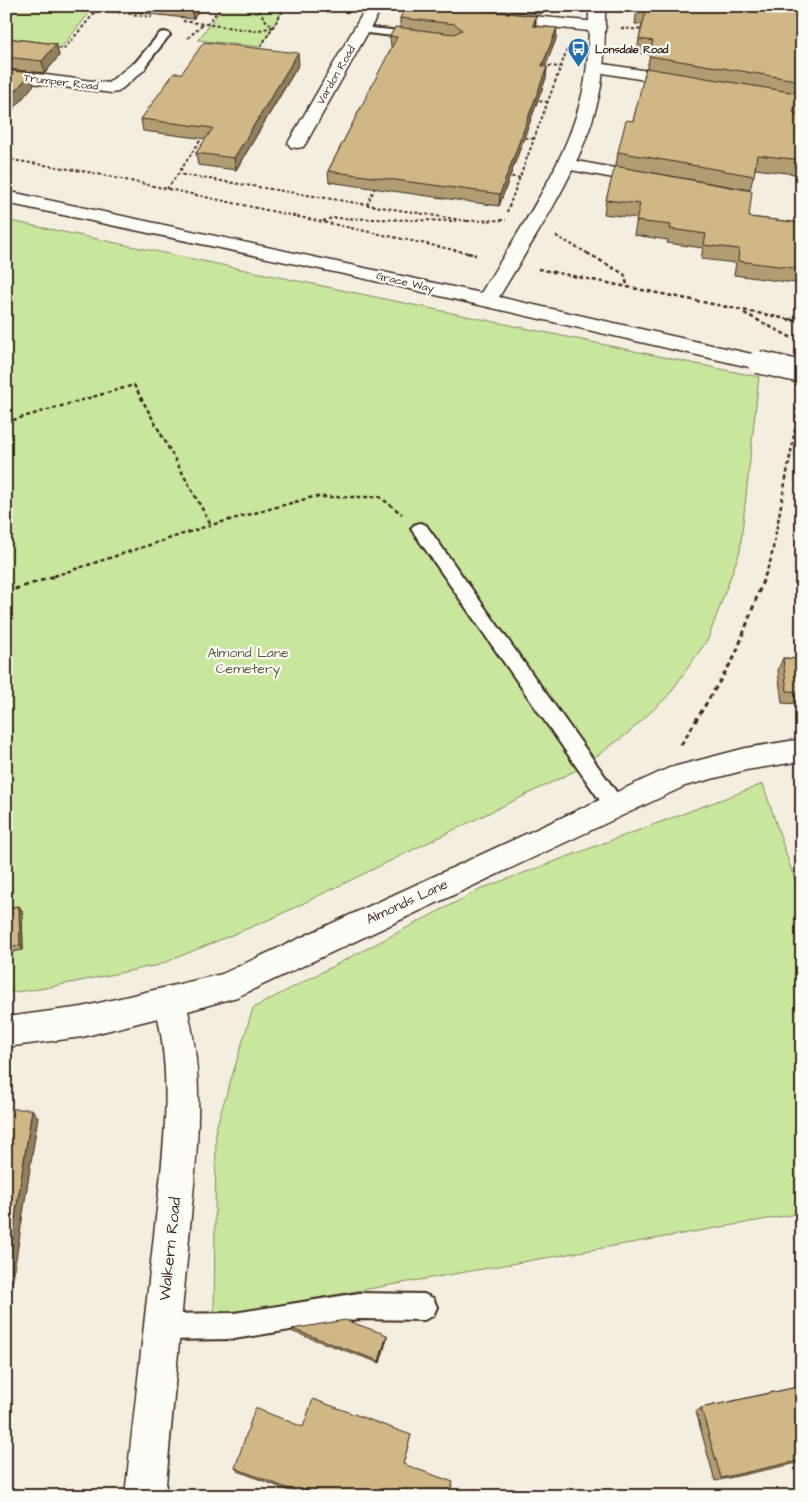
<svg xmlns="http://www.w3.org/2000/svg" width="808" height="1502" font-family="'Architects Daughter',sans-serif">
<rect width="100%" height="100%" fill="#f4eee0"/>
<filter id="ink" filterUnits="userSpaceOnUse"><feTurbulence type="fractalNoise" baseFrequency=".02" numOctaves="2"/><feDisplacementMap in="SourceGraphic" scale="10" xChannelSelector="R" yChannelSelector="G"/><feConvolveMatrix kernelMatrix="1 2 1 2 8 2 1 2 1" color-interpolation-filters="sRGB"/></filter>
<g filter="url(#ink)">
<!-- green -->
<path fill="#c9e69d" stroke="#82885e" d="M19,6H55L91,11L61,48L6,41V19Z
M224,6H285L261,47L198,40Z
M6,220L759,377L740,551L708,639L668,696L627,734L579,769L273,918L159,965L40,989L6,993Z
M763,784L802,902V1213L214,1316L216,1128L253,1008L483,888Z"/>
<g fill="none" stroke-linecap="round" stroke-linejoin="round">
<defs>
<path id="lane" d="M362,27L420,33L426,36L420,39L358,32L356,30Z
M164,32L168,33L170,35L168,37L142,70H134L132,67L134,64L160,33Z
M420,523L426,525L622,800L625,806L622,812L615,815L608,812L414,533L411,529L414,525Z
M359,1293L424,1294L433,1298L437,1307L433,1316L424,1320L359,1319L234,1339L163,1340L154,1336L150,1327L154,1318L163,1314L234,1313Z"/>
<path id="street" d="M367,6H432L447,9L450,12L447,15L442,17L381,9L306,143L303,147L297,148L291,147L288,143Z
M500,13L598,22L604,24L606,27L604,30L598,32L494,21L492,18L494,15Z
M138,62L144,64L146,67L144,70L118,92L112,93L6,80V70L108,83L132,64Z
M597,63L681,76L687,77L689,81L687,85L681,86L591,71L589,68L591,65Z
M566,159L651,175L657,176L660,180L657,184L651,185L560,168L557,164L560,160Z"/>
<path id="secondary" d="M589,6H605C605,33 605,59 601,86C587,162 538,231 499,297L765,357L769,362L765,367L758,369L353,276L6,203V191L481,293C520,228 569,161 584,86C589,59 589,33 589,6Z
M802,739V761L746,770L685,786L237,997L188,1011C207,1091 195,1168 188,1249C180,1331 172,1414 165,1496H125C134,1412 144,1328 153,1244C161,1169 174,1093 158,1018L82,1037L6,1047V1017L82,1007L222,974L669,768L746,748Z"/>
</defs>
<!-- lane casing -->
<use href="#lane" stroke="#3b2a1e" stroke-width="4"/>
<!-- street casing -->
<use href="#street" stroke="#3b2a1e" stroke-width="3"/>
<!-- secondary casing -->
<use href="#secondary" stroke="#3b2a1e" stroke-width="3"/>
<!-- path-far2 -->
<path stroke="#3b2a1e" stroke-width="2" stroke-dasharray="3 2.5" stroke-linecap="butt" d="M74,6L152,17
M255,6L267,22L274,27
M6,15L15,6
M183,21L255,31L273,27
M207,24L222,6
M621,28L645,30
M188,38L203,24
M53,48L64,49L97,10
M258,51L286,6
M543,65L560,67
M534,101L548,102
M203,136L178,174L467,221
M520,137L535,139
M6,159L88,172L473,254
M506,176L521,178
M167,189L178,174
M367,205L376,185
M507,212L568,47
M323,221L332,218L456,221
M467,221L506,220
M556,236L589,254"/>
<!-- path-far1 -->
<path stroke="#3b2a1e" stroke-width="2.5" stroke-dasharray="4 3" stroke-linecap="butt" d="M467,253L476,255
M587,253L624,274L628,288
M538,269L802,322
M744,313L792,338
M788,320L802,315
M6,422L134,385L211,525
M54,576L211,525L313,497H380L402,514
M765,576L771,559L797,419L796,400"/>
<!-- path -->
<path stroke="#3b2a1e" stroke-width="3" stroke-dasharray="5 4" stroke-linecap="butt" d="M6,592L58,575
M681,745L735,656L765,575"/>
<!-- lane -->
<use href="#lane" fill="#fdfcf7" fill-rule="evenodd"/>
<!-- street -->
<use href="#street" fill="#fdfcf7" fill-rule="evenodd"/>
<!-- secondary -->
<use href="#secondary" fill="#fdfcf7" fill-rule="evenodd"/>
<defs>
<path id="secondary-bridge" d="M758,362L802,372"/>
</defs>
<!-- secondary-bridge casing -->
<use href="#secondary-bridge" stroke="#3b2a1e" stroke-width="25" stroke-linecap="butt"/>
<!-- secondary-bridge -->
<use href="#secondary-bridge" stroke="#fdfcf7" stroke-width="22"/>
</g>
<!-- wall -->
<path fill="#b29d73" stroke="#3b2a1e" d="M116,6H202L193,19L117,10Z
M458,6H544L541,14Z
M802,6V175L755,169L750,190L619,167L749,217L802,223V284L734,275L736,263L701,259L703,248L667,243L668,240L634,235L637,218L604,214L606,200L616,166L618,152L633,121L647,68L650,54L637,53L639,39L642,24H635L637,10Z
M536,16V26L556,39L545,67H547L546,78L499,206L329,182L328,171L392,48L391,47L390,36L400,28V18Z
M6,38L56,44L59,56L45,73L6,69Z
M299,64L236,170L198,165L196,153L206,139L143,131L141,119L182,73Z
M783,658L802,659V704L782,703L778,670Z
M19,906L22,911L23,950L6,953V908Z
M292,1329L387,1338L380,1363L293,1332Z
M802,1386V1462L715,1481L696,1412L701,1408Z
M303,1427L411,1435L410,1438L403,1464L449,1496H302L238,1471L235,1468Z"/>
<!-- shaded-wall -->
<path fill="#91805e" stroke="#3b2a1e" d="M192,6H202L193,19L191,7Z
M541,6H544L541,14Z
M536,16L535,27L533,26Z
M557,28L556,39L541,78L542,66Z
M56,44L59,56L45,73L42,61Z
M298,53L299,64L236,170L234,158Z
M547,67L546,78L499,206L500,194Z
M31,73L34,85L6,118V102Z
M19,906L22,911L23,950L20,945Z
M32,1109L38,1117L6,1324V1276Z
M387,1335V1338L380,1363L379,1361Z
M6,1419L12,1422L6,1463Z"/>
<!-- building -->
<path fill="#cfb786" stroke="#3b2a1e" d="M406,6H442L536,16L533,26L557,28L542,66L547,67L500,194L328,171L397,37L390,36L395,27L454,34L462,30L455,24L400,18Z
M638,6H802V81L649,56L653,41L639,39L646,11L637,10Z
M6,38L56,44L42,61L6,57Z
M204,42L298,53L234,158L196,153L213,128L141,119L174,73H182Z
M646,68L802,94V105H796L793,111L796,115H802V160L757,155L754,176L618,152L626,120L633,121Z
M6,70L31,73L6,102Z
M615,166L752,191L749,217L802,223V269L738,261L739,249L704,245L706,234L670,229L671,225L636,221L640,204L606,200Z
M783,658L802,659V692L787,691Z
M19,906L20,945L6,947V908Z
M6,1109H32L6,1276Z
M345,1320L387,1335L379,1361L292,1329Z
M802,1386V1460L721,1478L701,1408Z
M313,1399L411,1435L403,1464L453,1482L449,1496H307L235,1468L255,1408L303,1427Z
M733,1492L734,1496H707Z"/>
</g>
<!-- icons -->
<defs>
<symbol id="bus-pin" viewBox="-11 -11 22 30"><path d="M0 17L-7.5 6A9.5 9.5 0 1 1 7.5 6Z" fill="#1f6fb2" stroke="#fdfcf7"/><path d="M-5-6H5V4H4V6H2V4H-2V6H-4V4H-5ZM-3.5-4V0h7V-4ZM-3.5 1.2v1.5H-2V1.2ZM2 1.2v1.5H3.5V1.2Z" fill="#fff"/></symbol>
</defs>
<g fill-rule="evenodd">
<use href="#bus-pin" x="566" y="36" width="25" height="34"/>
</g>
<g text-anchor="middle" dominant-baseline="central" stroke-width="4.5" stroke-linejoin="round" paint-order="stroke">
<!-- far-poi labels -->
<g font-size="11" font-weight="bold" fill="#3b2a1e" stroke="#fdfcf7" text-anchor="start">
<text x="595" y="49">Lonsdale Road</text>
</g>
<!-- far-street labels -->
<g font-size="11" fill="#3b2a1e" stroke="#fdfcf7">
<text transform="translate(336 75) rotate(-60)">Vardon Road</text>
<text transform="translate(61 82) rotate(7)">Trumper Road</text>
<text transform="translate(405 282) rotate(13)">Grace Way</text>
</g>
<!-- park labels -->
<g font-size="14" fill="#5e593e" stroke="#fdfcf7">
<text x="248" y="653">Almond Lane<tspan x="248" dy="16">Cemetery</tspan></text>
</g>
<!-- street labels -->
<g font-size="14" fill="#3b2a1e" stroke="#fdfcf7">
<text transform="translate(407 902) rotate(-25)">Almonds Lane</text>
</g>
<!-- near-street labels -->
<g font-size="16" fill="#3b2a1e" stroke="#fdfcf7">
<text transform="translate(170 1249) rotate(-84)">Walkern Road</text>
</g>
</g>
<!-- margin -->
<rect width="808" height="1502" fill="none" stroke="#fdfcf7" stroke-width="25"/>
<rect x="12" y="12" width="783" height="1477" fill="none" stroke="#3b2a1e" stroke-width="2" filter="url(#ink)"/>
</svg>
